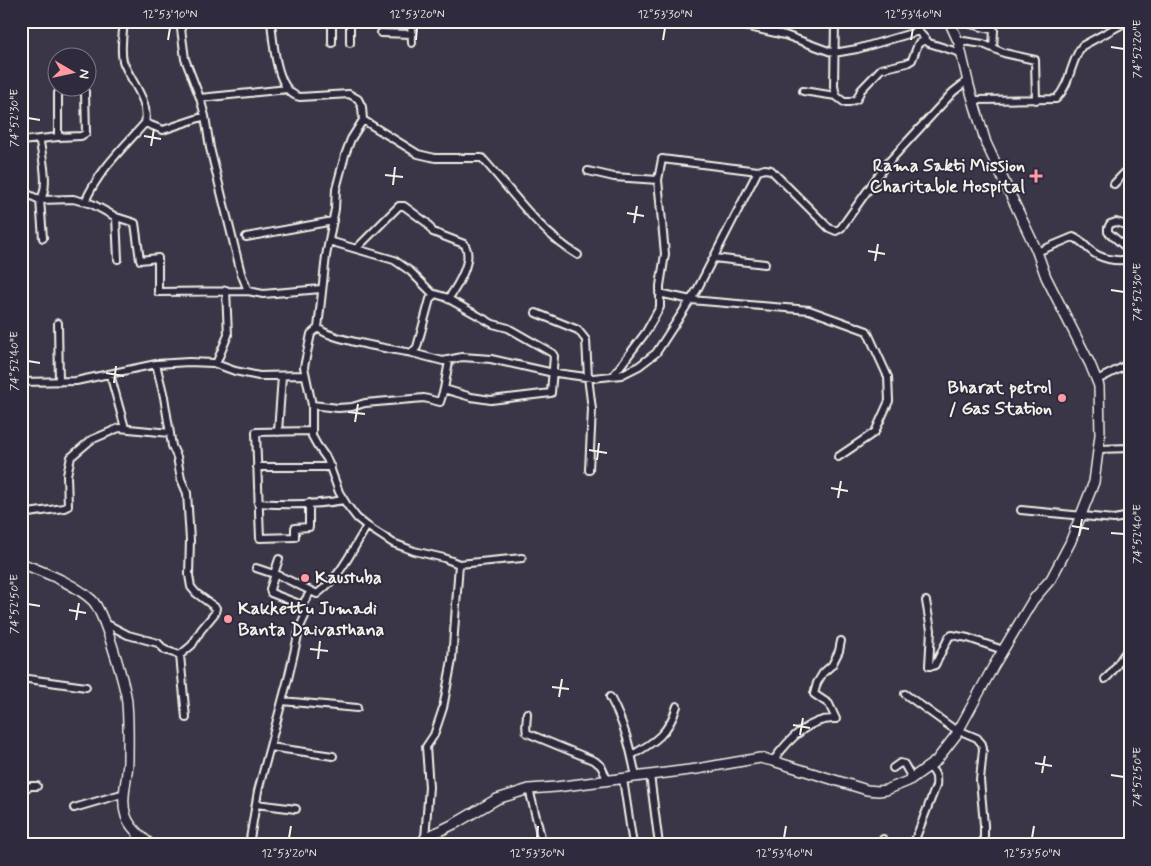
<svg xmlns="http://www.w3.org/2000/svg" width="1151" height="866" font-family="Mynerve,sans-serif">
<rect width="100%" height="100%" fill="#3b3647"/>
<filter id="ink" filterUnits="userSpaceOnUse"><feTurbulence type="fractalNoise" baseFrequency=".02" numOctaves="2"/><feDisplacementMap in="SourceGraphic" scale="10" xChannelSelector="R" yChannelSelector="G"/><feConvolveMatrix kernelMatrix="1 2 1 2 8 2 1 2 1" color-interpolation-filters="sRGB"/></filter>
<g filter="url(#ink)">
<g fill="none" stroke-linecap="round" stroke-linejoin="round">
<defs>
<path id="street" d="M180,21L185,59L200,98L205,116L210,148L241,273L248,291
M271,21C273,41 276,93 300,97L349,94L358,99L362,107L363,120L351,139L345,155L336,189L335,209L326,256L318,328C330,340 391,349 412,353L417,347L430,299L435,294L445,297L493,324L508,328L552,353L554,356L551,393L491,400L471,397L444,389L449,361
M332,21V43
M350,21V43
M411,21L412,43
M732,21L744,26L785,35L834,53L857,49L919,31
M835,21L834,86L836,96
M909,21L929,43L961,53
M958,21L994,30L993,48
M645,25L652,21
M381,33L412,34
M957,40L983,44L1004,53L1035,60L1036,100
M81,89L85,91V93L86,133L81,136L58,137V93L60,91Z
M803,91L836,96L844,102H850L857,99L861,90L881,69L907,63L912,60L918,44L926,39
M200,98L288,89
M973,100L1056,99C1071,84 1070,62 1082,46L1128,21
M363,120L418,154L435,158H482C512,191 539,232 578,255
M145,123L163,130L205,116
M21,141L58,137
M40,142C42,157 50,188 40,200L43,238
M588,171L614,177L658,180
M1114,184L1130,167
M21,191L40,200L73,199L92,204L116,217L135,223L140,260L158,258V292L248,291L263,294L321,289
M85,202C98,171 123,148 145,123C150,100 130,81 123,61C120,49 123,33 124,21
M116,217L118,259
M1130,226L1116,222L1110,224L1108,228V232L1130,251
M246,237L333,221
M329,241L394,260L410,271L434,295
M357,248L399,206H404L427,223L433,232L464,244C475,258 457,287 448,299
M1037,252L1073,237C1081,240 1084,245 1090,250C1100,259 1116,262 1130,259
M714,258L765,264
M659,293L691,300L809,310L867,331L888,377L889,401L875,432L838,457
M536,313L578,330L586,340L588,377L592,409L589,470
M58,323L59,382
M318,328L311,334L304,367L312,405V436L317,445L327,459L339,492L347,505L357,518L367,526L393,543L414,551L444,558L459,564L452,660L443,708L434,735L426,747L429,787L425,838
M412,353L443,361L462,357L491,359L549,372L593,378L621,375L639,366L656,353L697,290L758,171L765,169L771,170L829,228L836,231L841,228L885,166L953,92L967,81
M216,364L228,335L226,290
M110,374L125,428
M613,376L646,332L660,307V286L665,254L658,180L662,159L758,171
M1097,380L1121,368L1130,361
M21,382L76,381L156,364L189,362L213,363L235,371L259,376L305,375
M312,405L338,408L352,407L365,403L424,398L440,402L444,389
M278,432L282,376
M1098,449L1130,448
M257,467H331
M258,503C286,505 316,505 344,500
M309,503V527L295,528V537L260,538L256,432L312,431
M1021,510L1114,519L1130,516
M21,514L64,508L68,506L67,475L71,457L91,440L119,428L170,433
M459,564L522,558
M256,568L274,574L276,576
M274,574L279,559
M926,601L931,630L929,666H933L935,665L949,637L952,635L968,638L1003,650
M302,605L271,593L270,589L274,577L278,575L311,591
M103,622L128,635L158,643L165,650L180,655L192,645L201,630L215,613L216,608L196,593L191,587L189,575L190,540L187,493L181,479L177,457L172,446L164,397L156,364
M180,655L186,718
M21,678L86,687
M1105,679C1116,671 1120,657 1130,647
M905,694L951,727L977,738L982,744L983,749L980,780L984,825V845
M610,697C625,725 630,747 636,777
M282,701L357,708
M527,713C527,721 525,727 527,733L595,761L601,766L608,781
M270,747L333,756
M632,755C655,742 669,733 677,706
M773,761C788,740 809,717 836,719L829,704L814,694L817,683L823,673L832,665L839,651L841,641
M893,768L900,763L904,764L912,778
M650,775L659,845
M623,779L633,845
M529,789L543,845
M21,790L31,786H37
M256,804L296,809
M74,808L125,793
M914,842L925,845
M320,844L323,845
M136,845L137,832
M249,845L258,791L288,679L300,627L306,614L302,610V605L311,591L317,594C342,575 351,552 367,526
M882,845L883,839
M913,845L936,786C937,777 936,773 929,767"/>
<path id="secondary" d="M21,563C45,573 72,582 92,600C104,611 122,677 126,695C129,712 128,742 128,760C128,778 120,799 126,816C130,828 142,837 151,845
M420,845L425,838L456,823L497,799L529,789L556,787L697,769L760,758L773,761L867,790L878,791L886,790L908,781L936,761L956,735L993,667L1033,600L1051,579L1070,543L1094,482L1100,435L1099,386L1090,364L1046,277L1036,249L986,143L969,86L959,43L949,21"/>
</defs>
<!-- street casing -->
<use href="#street" stroke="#f4f1e8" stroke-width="10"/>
<!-- secondary casing -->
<use href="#secondary" stroke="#f4f1e8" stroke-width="12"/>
<!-- street -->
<use href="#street" stroke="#2f2a3d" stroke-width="6"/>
<!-- secondary -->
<use href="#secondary" stroke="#2f2a3d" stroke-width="9"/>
</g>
</g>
<!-- ticks -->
<path fill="none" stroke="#f4f1e8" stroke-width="2" d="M168,40L170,28M416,40L417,28M663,40L665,28M911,40L913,28M1111,47L1124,49M28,118L40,120M144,136L161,139M151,146L154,129M385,175L403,177M393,185L395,167M627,213L644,216M634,223L637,206M868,251L885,254M875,261L878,244M1111,290L1124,292M28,361L40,363M106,373L124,376M114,383L116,366M348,412L365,414M355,422L358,404M589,450L607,453M597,460L599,443M831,488L848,491M838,498L841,481M1072,526L1089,529M1111,533L1124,534M1079,536L1082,519M28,604L40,606M69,610L86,613M76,620L79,603M310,649L328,651M318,659L320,641M552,687L569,689M559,697L562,679M793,725L810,728M800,735L803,718M1035,763L1052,766M1042,773L1045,756M1111,775L1124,777M289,838L291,826M537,838L538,826M784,838L786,826M1032,838L1034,826"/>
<!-- markers -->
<g fill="#ff9aa2" stroke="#2f2a3d" stroke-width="2">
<path d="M1033.5 168.5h5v5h5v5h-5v5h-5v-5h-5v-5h5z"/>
<circle cx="1062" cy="398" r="5"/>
<circle cx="305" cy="578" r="5"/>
<circle cx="228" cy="619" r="5"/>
</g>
<g text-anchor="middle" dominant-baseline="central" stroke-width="4" stroke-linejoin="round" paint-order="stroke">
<!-- poi labels -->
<g font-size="18" font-weight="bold" fill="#f4f1e8" stroke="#2f2a3d" text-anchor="end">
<text x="1025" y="166">Rama Sakti Mission<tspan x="1025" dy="21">Charitable Hospital</tspan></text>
<text x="1052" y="388">Bharat petrol<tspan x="1052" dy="21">/ Gas Station</tspan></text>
<text x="315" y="578" text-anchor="start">Kaustuba</text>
<text x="238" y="609" text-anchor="start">Kakkettu Jumadi<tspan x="238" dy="21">Banta Daivasthana</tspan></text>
</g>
</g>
<!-- margin -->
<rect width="1151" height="866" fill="none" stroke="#2f2a3d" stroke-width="55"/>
<!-- north arrow -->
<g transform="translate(72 72) rotate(99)"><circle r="24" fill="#2f2a3d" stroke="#7e7a81"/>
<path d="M0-4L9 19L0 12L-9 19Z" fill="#ff9aa2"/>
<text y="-8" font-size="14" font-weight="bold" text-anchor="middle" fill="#f4f1e8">N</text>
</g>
<rect x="28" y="28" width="1096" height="810" fill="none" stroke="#f4f1e8" stroke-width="2"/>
<g font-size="12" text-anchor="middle" fill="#f4f1e8">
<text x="170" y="18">12°53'10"N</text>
<text x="417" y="18">12°53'20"N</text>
<text x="665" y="18">12°53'30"N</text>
<text x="913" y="18">12°53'40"N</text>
<text transform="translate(1137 49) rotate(-90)" y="4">74°52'20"E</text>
<text transform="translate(14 118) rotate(-90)" y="4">74°52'30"E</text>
<text transform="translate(1137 292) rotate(-90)" y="4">74°52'30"E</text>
<text transform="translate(14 361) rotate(-90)" y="4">74°52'40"E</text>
<text transform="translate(1137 534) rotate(-90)" y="4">74°52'40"E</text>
<text transform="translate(14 604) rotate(-90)" y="4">74°52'50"E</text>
<text transform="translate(1137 777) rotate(-90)" y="4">74°52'50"E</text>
<text x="289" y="857">12°53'20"N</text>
<text x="537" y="857">12°53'30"N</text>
<text x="784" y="857">12°53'40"N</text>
<text x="1032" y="857">12°53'50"N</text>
</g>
</svg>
